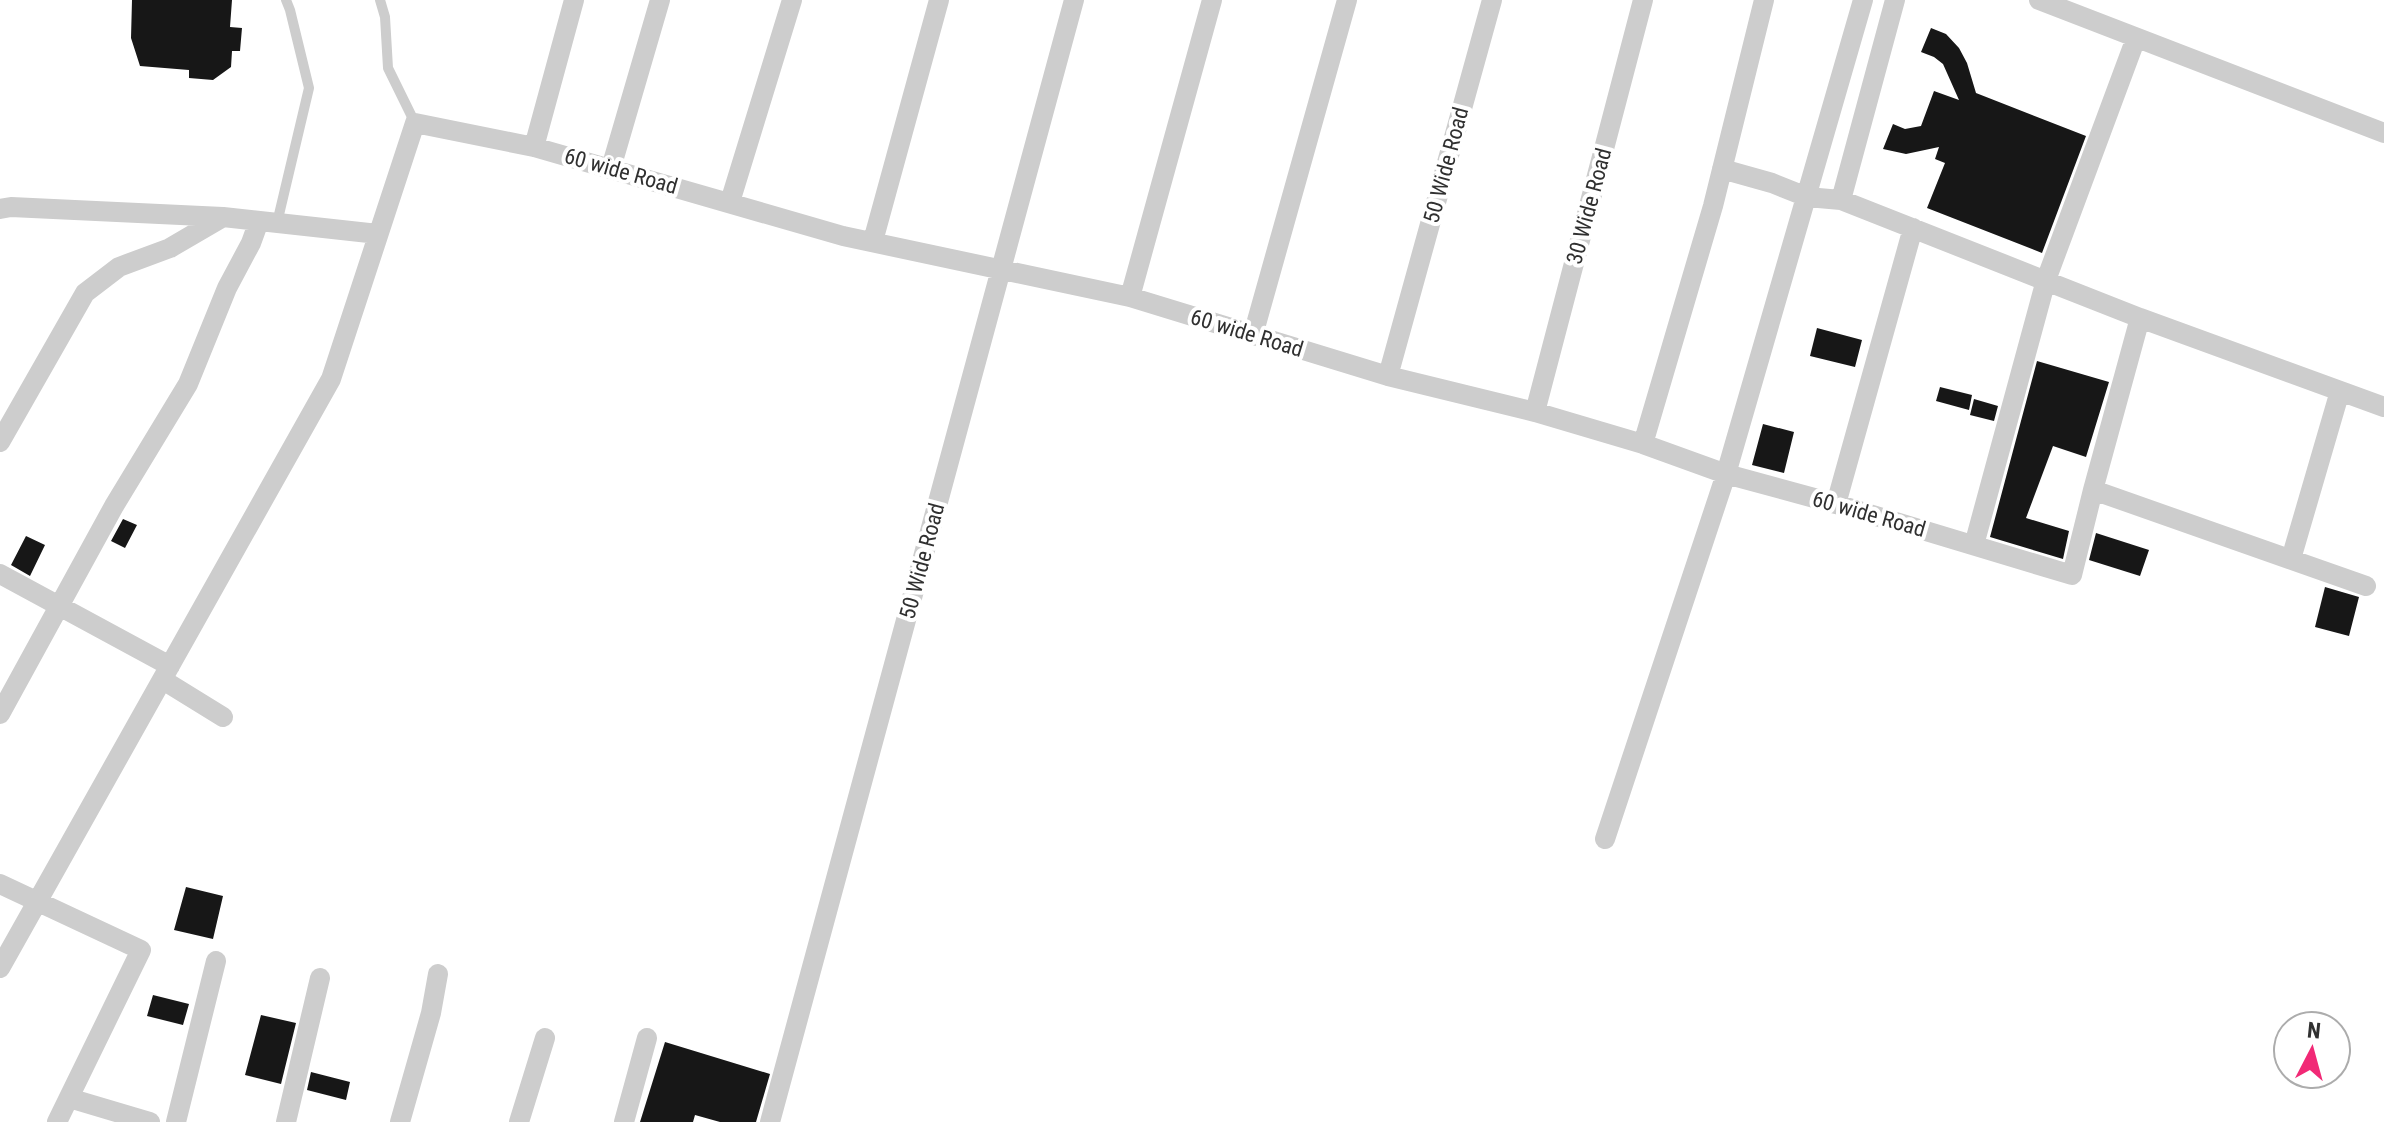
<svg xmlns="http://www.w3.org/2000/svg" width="2384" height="1122" font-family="'Roboto Condensed',sans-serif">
<rect width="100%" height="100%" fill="#fff"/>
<!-- building -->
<path fill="#171717" d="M132,0H232L230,27L242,28L240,51H232L231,67L213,80L189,78V70L140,66L131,38Z
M1931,28L1946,34L1959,48L1967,63L1976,93L2086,136L2042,253L1927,208L1945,163L1935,159L1939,147L1906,154L1883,149L1893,124L1905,129L1921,126L1934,91L1959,100L1943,64L1934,57L1921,52Z
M1817,328L1862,340L1855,367L1810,356Z
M2037,361L2109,382L2086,457L2053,446L2026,518L2069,531L2063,559L1990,537Z
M1940,387L1972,395L1969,410L1936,401Z
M1974,399L1998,406L1994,421L1970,415Z
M1763,424L1794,432L1784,473L1752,465Z
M123,519L137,525L125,548L111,541Z
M2096,533L2149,550L2140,576L2089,560Z
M26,536L45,545L30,576L11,565Z
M2325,587L2359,597L2349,636L2315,627Z
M186,887L223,896L213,939L174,930Z
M153,995L189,1004L183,1025L147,1016Z
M261,1015L296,1023L281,1084L245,1075Z
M665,1042L770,1074L756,1122H720L695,1115L693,1122H640Z
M311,1072L350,1082L346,1100L307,1090Z"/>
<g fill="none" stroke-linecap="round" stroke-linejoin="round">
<!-- service -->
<path stroke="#cdcdcd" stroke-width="10" d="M380,0L385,17L388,68L415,123
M277,223L309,88L290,10L286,0"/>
<!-- minor -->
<path stroke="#cdcdcd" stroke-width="20" d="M2039,0L2384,133
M534,147L574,0
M611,168L660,0
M1722,169L1772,183L1807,197L1841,200L2140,318L2384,407
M1841,200L1895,0
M730,202L792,0
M0,209L11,207L223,217L378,234
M873,241L939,0
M1130,297L1212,0
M1253,335L1347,0
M1388,376L1492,0
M1535,412L1643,0
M0,442L85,293L119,267L170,248L223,217
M1643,444L1713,206L1764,0
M2093,490L2366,586
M1836,504L1913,228
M1974,545L2046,280L2136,38
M2291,559L2340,391
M0,574L170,666
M163,680L223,717
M0,714L114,506L188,384L227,288L251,243L259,221
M1605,839L1726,474L1863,0
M0,884L141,950L57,1122
M0,968L331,379L415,123L534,147L843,236L1130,297L1388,376L1535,412L1643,444L1726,474L1836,504L2072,575L2093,490L2140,318
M69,1098L150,1122
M176,1122L216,961
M286,1122L320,978
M400,1122L431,1013L438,974
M519,1122L545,1038
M624,1122L647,1038
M770,1122L1074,0"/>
</g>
<g text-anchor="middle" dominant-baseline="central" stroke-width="8" stroke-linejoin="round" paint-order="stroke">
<!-- street labels -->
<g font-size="22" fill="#303030" stroke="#fff">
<text transform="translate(1446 165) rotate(-75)">50 Wide Road</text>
<text transform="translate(621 171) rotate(16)">60 wide Road</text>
<text transform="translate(1589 206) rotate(-75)">30 Wide Road</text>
<text transform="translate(1247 333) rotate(17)">60 wide Road</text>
<text transform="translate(1869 514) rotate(16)">60 wide Road</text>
<text transform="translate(922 561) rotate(-75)">50 Wide Road</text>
</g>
</g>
<!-- north arrow -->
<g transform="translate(2312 1050) rotate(6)"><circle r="38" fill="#ffffff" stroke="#acacac" stroke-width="2"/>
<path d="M0-6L14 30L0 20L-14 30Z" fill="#f12976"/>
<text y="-12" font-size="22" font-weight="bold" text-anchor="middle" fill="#303030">N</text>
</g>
</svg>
